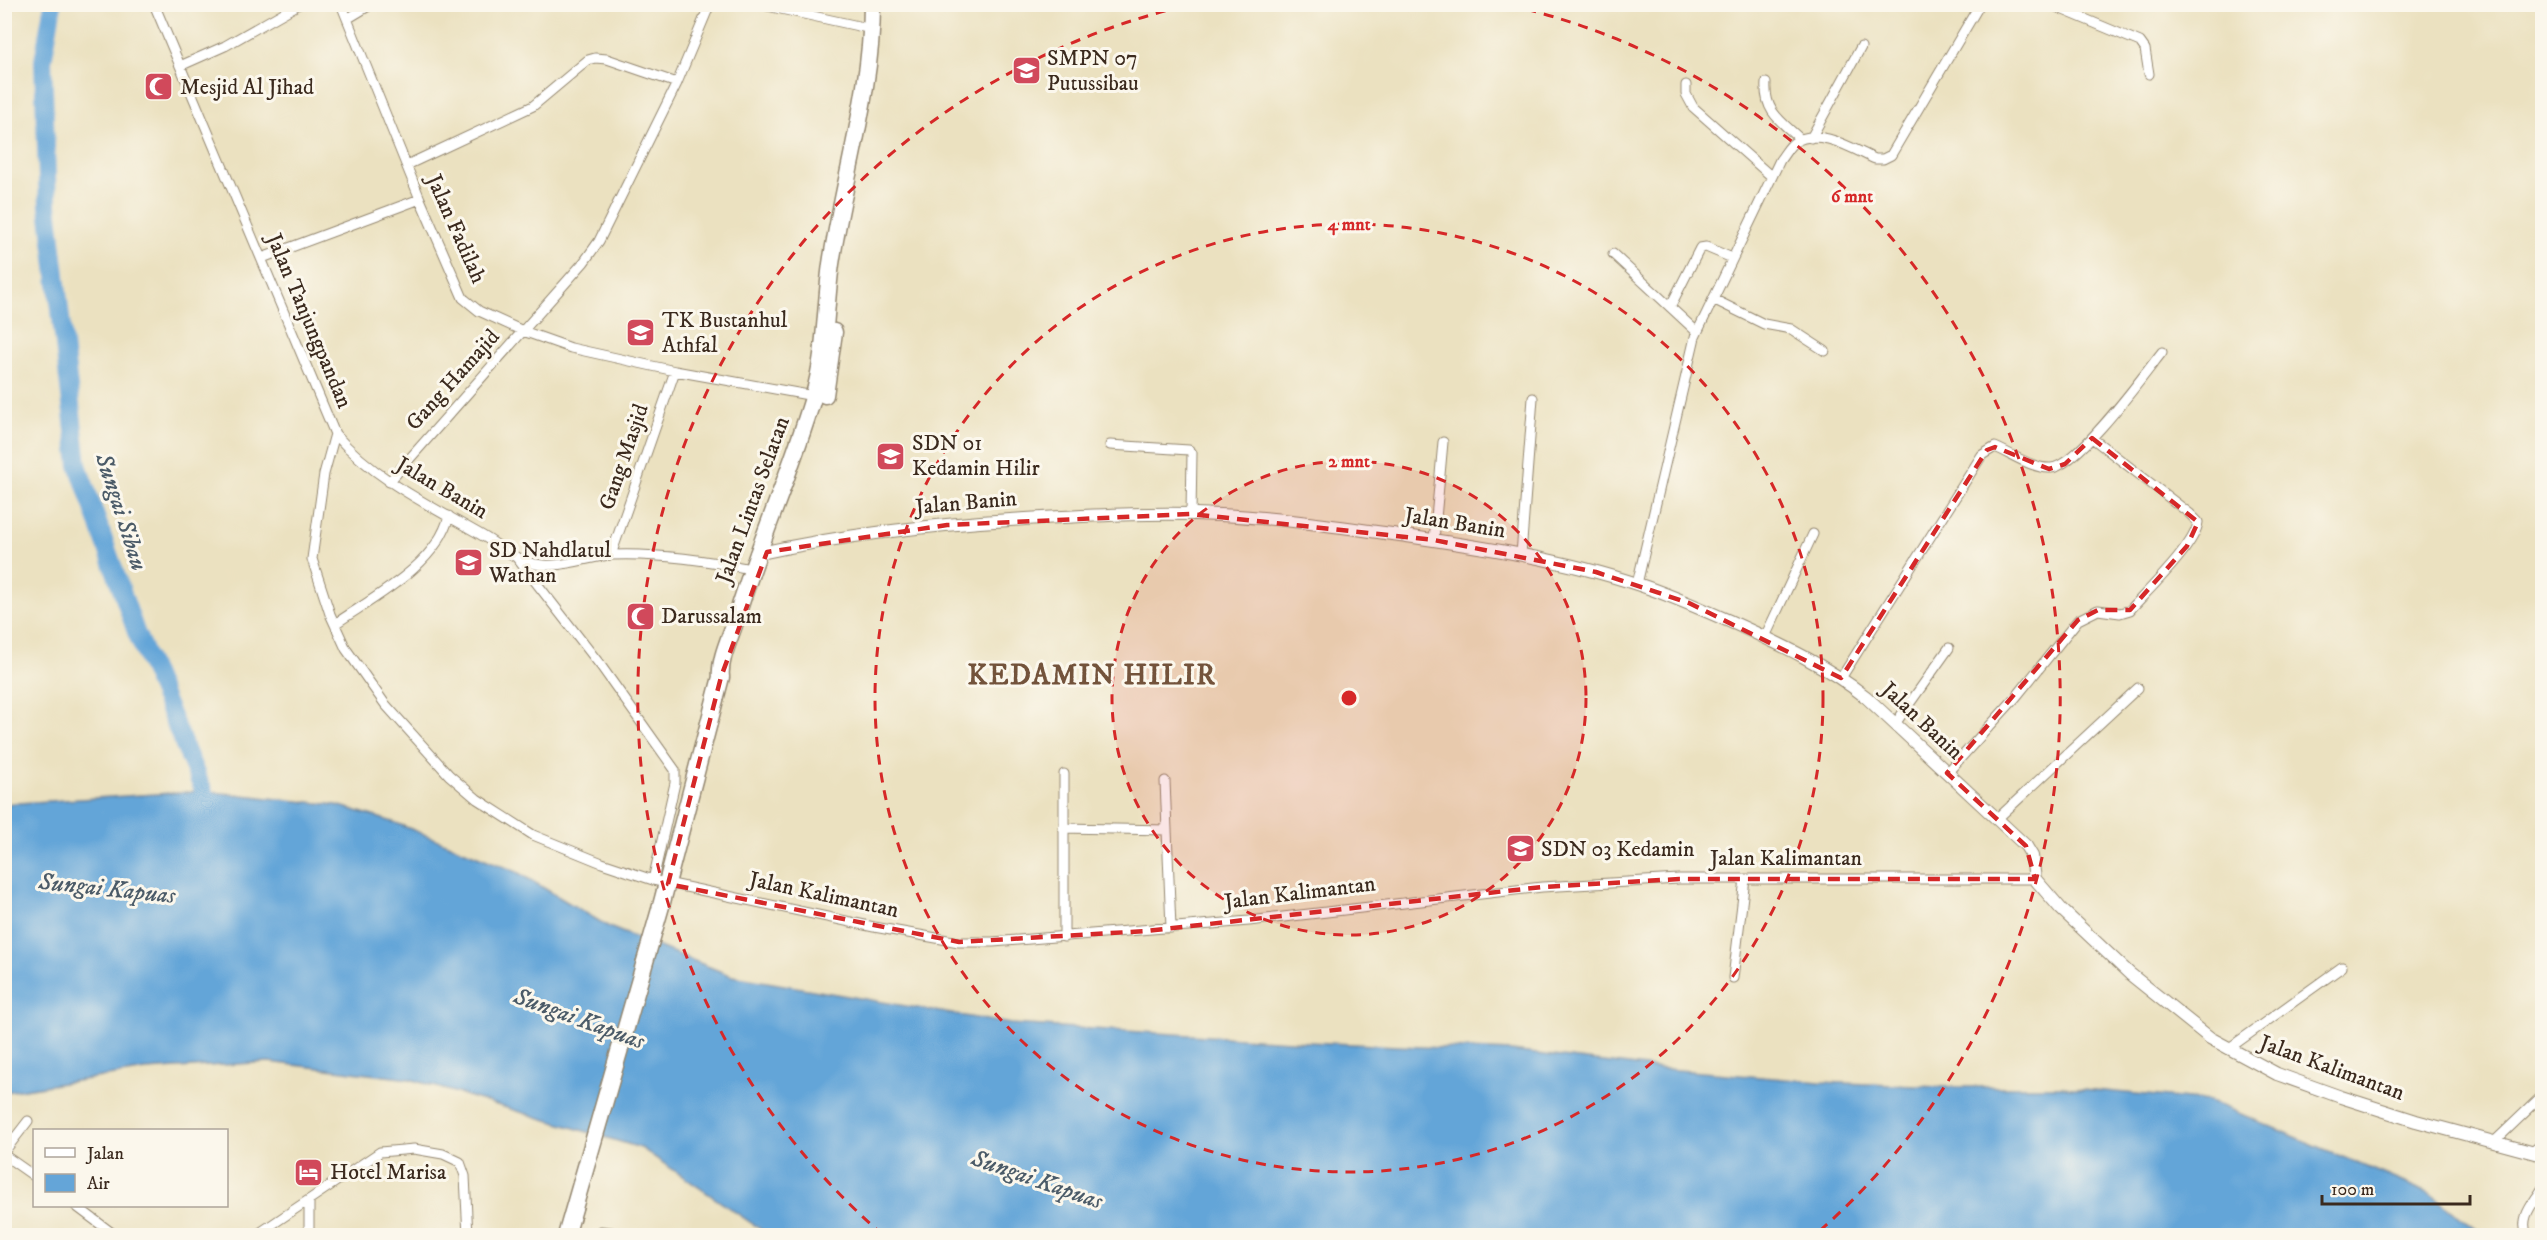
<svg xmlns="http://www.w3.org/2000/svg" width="2547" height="1240" font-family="'IM FELL DW Pica',serif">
<rect width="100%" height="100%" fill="#fbf7ec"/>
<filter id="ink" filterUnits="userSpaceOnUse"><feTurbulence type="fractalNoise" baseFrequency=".0167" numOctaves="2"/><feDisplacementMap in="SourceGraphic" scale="12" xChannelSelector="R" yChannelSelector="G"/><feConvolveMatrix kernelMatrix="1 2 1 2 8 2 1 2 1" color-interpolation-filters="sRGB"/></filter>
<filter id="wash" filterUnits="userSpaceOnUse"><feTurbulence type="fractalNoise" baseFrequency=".008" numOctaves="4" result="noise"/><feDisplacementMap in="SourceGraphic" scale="24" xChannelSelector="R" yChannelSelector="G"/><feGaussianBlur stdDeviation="1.35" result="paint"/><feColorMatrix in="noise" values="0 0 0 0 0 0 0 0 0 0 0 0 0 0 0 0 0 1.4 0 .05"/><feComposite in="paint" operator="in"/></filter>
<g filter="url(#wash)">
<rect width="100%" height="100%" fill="#ebe1c0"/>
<!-- water -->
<path fill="#64a5d8" stroke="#50687b" stroke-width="1.5" d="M202,791L337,805L396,823L517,872L609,927L732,976L1010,1024L1307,1042L1511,1051L1654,1068L1820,1082L1939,1087H2062L2210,1101L2428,1193L2484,1235H769L641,1148L410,1079L269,1062L146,1070L5,1092L4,804Z"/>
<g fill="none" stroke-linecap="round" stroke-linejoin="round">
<!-- river -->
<path stroke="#64a5d8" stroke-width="18" d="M53,4L43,61L48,206L78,465L136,632L212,811"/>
</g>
</g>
<g filter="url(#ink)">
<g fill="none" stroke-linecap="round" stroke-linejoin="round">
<defs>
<path id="street" d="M154,4L335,434C375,480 431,506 483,536C500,546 515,560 535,564C559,569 587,557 611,555C658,553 706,560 751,569
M341,4L420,199L463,298L479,311L523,331L571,348L675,371L814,396
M758,4L872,29
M2049,4L2140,42L2145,49L2149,74
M347,19L372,4
M180,66L225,46L299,4
M1766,83C1764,112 1781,121 1800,139
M1686,85V94L1693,107L1772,177
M1811,138L1861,47
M407,165L533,106L588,60L595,58L607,59L677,83
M1613,254L1697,332
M262,258L420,199
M1713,299L1764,324L1791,329L1825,351
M1670,307L1700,248L1706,247L1732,258
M335,434L324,474L312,559L330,614L346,649L385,704L449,775L477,799L533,835L602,863L653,880L874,927L959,942H993L1249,921L1542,887L1679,879H2035
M1110,445L1189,450L1192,453L1191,514
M389,482L584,262L599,241L677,83L710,4
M1434,540L1443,442
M611,555L675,371
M1521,555L1533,398
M517,558L601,666L675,770V783L653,880
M1637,584L1695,337L1780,160C1785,154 1789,145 1795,142C1818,127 1853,149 1875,159H1883L1891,155L1980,4
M335,624C374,597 437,565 449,516
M1765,637L1813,534
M1841,678L1982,455L1995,447C2012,454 2033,469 2051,468C2077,467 2144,375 2162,352
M1895,724L1949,648
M1947,773L2016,697L2078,620L2098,610L2120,613L2130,610C2147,591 2196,545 2198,522L2189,513L2092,438
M1165,781L1171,928
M1997,819L2138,688
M1063,828L1167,830
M1064,937V774
M1733,978L1745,879
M2228,1049L2342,967
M2494,1142L2542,1096
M4,1152L28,1121
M2532,1152L2542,1144
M4,1155L34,1176
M309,1201V1236
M76,1206L116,1236
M601,1231L645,1236
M255,1236L380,1152L414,1149L443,1154L460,1162L465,1176L468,1236
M2527,1236C2519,1217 2533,1204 2542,1189"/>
<path id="secondary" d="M756,554C850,533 946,523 1042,518C1101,515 1161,512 1220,515C1278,518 1335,526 1392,534C1475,546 1560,558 1640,585C1673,596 1704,610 1736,624C1782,645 1827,666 1866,697L2026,846L2032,856L2035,879L2061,909L2130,974L2210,1038L2277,1074L2341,1097L2416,1121L2542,1155"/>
<path id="highway" d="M825,395L834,332
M566,1236L661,906L721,677C719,661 729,640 734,625C757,548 790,475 813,398C826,356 825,307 831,264C844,177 872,92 872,4"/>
</defs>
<!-- street casing -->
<use href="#street" stroke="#93866f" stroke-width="11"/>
<!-- secondary casing -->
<use href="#secondary" stroke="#93866f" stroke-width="14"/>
<!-- highway casing -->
<use href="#highway" stroke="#93866f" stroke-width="19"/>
<!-- street -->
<use href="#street" stroke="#fff" stroke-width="9"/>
<!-- secondary -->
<use href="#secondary" stroke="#fff" stroke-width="12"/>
<!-- highway -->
<use href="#highway" stroke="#fff" stroke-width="16"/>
</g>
</g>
<!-- marked area -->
<path fill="none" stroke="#d62828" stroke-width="4.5" stroke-dasharray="12 8" stroke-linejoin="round" d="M2092,438L2198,522L2187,546L2130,610H2098L2078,620L1947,773L2026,846L2035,879H1679L1542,887L1146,931L959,942L668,884L721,677L767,552L947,525L1191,514L1434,540L1596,572L1689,603L1841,678L1987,450L1995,447L2049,469L2065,464Z"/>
<!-- distance rings -->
<circle cx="1349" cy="698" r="237" fill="#d62828" fill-opacity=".12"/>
<g fill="none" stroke="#d62828" stroke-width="3" stroke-dasharray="10 8">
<circle cx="1349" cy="698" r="237"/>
<circle cx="1349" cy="698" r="474"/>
<path d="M883 1235A711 711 0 0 1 1189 5M1509 5A711 711 0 0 1 1815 1235"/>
</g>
<!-- icons -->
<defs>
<symbol id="school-square" viewBox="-11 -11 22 22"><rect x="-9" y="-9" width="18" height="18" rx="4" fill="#d1495b" stroke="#fbf7ec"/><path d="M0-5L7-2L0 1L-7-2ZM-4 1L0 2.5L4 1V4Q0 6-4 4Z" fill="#fff"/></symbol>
<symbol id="mosque-square" viewBox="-11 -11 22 22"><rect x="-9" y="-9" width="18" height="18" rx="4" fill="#d1495b" stroke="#fbf7ec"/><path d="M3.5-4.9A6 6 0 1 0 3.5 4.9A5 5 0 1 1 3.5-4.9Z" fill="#fff"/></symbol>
<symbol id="hotel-square" viewBox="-11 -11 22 22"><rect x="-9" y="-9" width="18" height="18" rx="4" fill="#d1495b" stroke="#fbf7ec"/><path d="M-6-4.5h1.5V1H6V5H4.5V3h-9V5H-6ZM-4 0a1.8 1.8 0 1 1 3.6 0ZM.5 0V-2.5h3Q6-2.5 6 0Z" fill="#fff"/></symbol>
</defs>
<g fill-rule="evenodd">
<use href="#school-square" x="1010" y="54" width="33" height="33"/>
<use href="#mosque-square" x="142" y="70" width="33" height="33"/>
<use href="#school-square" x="624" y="316" width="33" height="33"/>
<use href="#school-square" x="874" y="440" width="33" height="33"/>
<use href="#school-square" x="452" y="546" width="33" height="33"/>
<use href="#mosque-square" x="624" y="600" width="33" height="33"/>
<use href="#school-square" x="1504" y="832" width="33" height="33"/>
<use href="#hotel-square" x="292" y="1156" width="33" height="33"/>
</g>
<g text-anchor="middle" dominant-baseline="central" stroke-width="6" stroke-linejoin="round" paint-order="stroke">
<!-- poi labels -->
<g font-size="22" fill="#3b2a1e" stroke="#fbf7ec" text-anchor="start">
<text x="1047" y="58">SMPN 07<tspan x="1047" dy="25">Putussibau</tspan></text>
<text x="180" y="87">Mesjid Al Jihad</text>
<text x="662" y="320">TK Bustanhul<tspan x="662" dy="25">Athfal</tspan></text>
<text x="912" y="443">SDN 01<tspan x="912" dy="25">Kedamin Hilir</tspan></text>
<text x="489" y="550">SD Nahdlatul<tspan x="489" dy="25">Wathan</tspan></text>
<text x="661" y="616">Darussalam</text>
<text x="1541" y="849">SDN 03 Kedamin</text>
<text x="330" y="1172">Hotel Marisa</text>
</g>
<!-- street labels -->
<g font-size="22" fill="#3b2a1e" stroke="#fbf7ec">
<text transform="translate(456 229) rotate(66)">Jalan Fadilah</text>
<text transform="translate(309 321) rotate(67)">Jalan Tanjungpandan</text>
<text transform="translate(453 380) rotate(-48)">Gang Hamajid</text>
<text transform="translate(624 457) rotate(-71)">Gang Masjid</text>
<text transform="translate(442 488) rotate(30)">Jalan Banin</text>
<text transform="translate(753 500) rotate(-70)">Jalan Lintas Selatan</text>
<text transform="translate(966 503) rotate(-5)">Jalan Banin</text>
<text transform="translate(1455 523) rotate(9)">Jalan Banin</text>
<text transform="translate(1922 721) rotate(43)">Jalan Banin</text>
<text x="1786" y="858">Jalan Kalimantan</text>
<text transform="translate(1300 893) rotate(-7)">Jalan Kalimantan</text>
<text transform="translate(824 895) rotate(12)">Jalan Kalimantan</text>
<text transform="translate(2332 1068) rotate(20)">Jalan Kalimantan</text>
</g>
<!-- water labels -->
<g font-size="24" font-style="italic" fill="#4b5b68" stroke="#fbf7ec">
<text transform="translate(121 512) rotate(72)">Sungai Sibau</text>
<text transform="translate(107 889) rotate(6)">Sungai Kapuas</text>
<text transform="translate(579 1019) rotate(20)">Sungai Kapuas</text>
<text transform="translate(1037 1180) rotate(19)">Sungai Kapuas</text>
</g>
<!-- district labels -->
<g font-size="28" font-weight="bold" letter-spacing="1.5" fill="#73533b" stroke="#fbf7ec">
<text x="1092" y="675">KEDAMIN HILIR</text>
</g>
</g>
<circle cx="1349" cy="698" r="9" fill="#d62828" stroke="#fbf7ec" stroke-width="3"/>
<g font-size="18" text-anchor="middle" font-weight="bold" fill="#d62828" stroke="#fbf7ec" stroke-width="6" stroke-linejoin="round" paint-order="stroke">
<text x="1852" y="202">6 mnt</text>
<text x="1349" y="230">4 mnt</text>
<text x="1349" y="467">2 mnt</text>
</g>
<!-- margin -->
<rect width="2547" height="1240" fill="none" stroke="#fbf7ec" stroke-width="24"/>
<!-- legend -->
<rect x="33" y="1129" width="195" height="78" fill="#fbf7ec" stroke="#aea59a" stroke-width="1.5"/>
<rect x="45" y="1148" width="30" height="9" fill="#ffffff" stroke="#aea59a" stroke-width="1.5"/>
<text x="87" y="1159" font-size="18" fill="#3b2a1e">Jalan</text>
<rect x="45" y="1174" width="30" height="18" fill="#64a5d8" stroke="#aea59a" stroke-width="1.5"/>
<text x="87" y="1189" font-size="18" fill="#3b2a1e">Air</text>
<!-- scale -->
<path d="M2322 1195v9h148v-9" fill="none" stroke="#3b2a1e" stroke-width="3"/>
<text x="2331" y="1195" font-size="18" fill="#3b2a1e" stroke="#fbf7ec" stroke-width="4.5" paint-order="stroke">100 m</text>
</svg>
